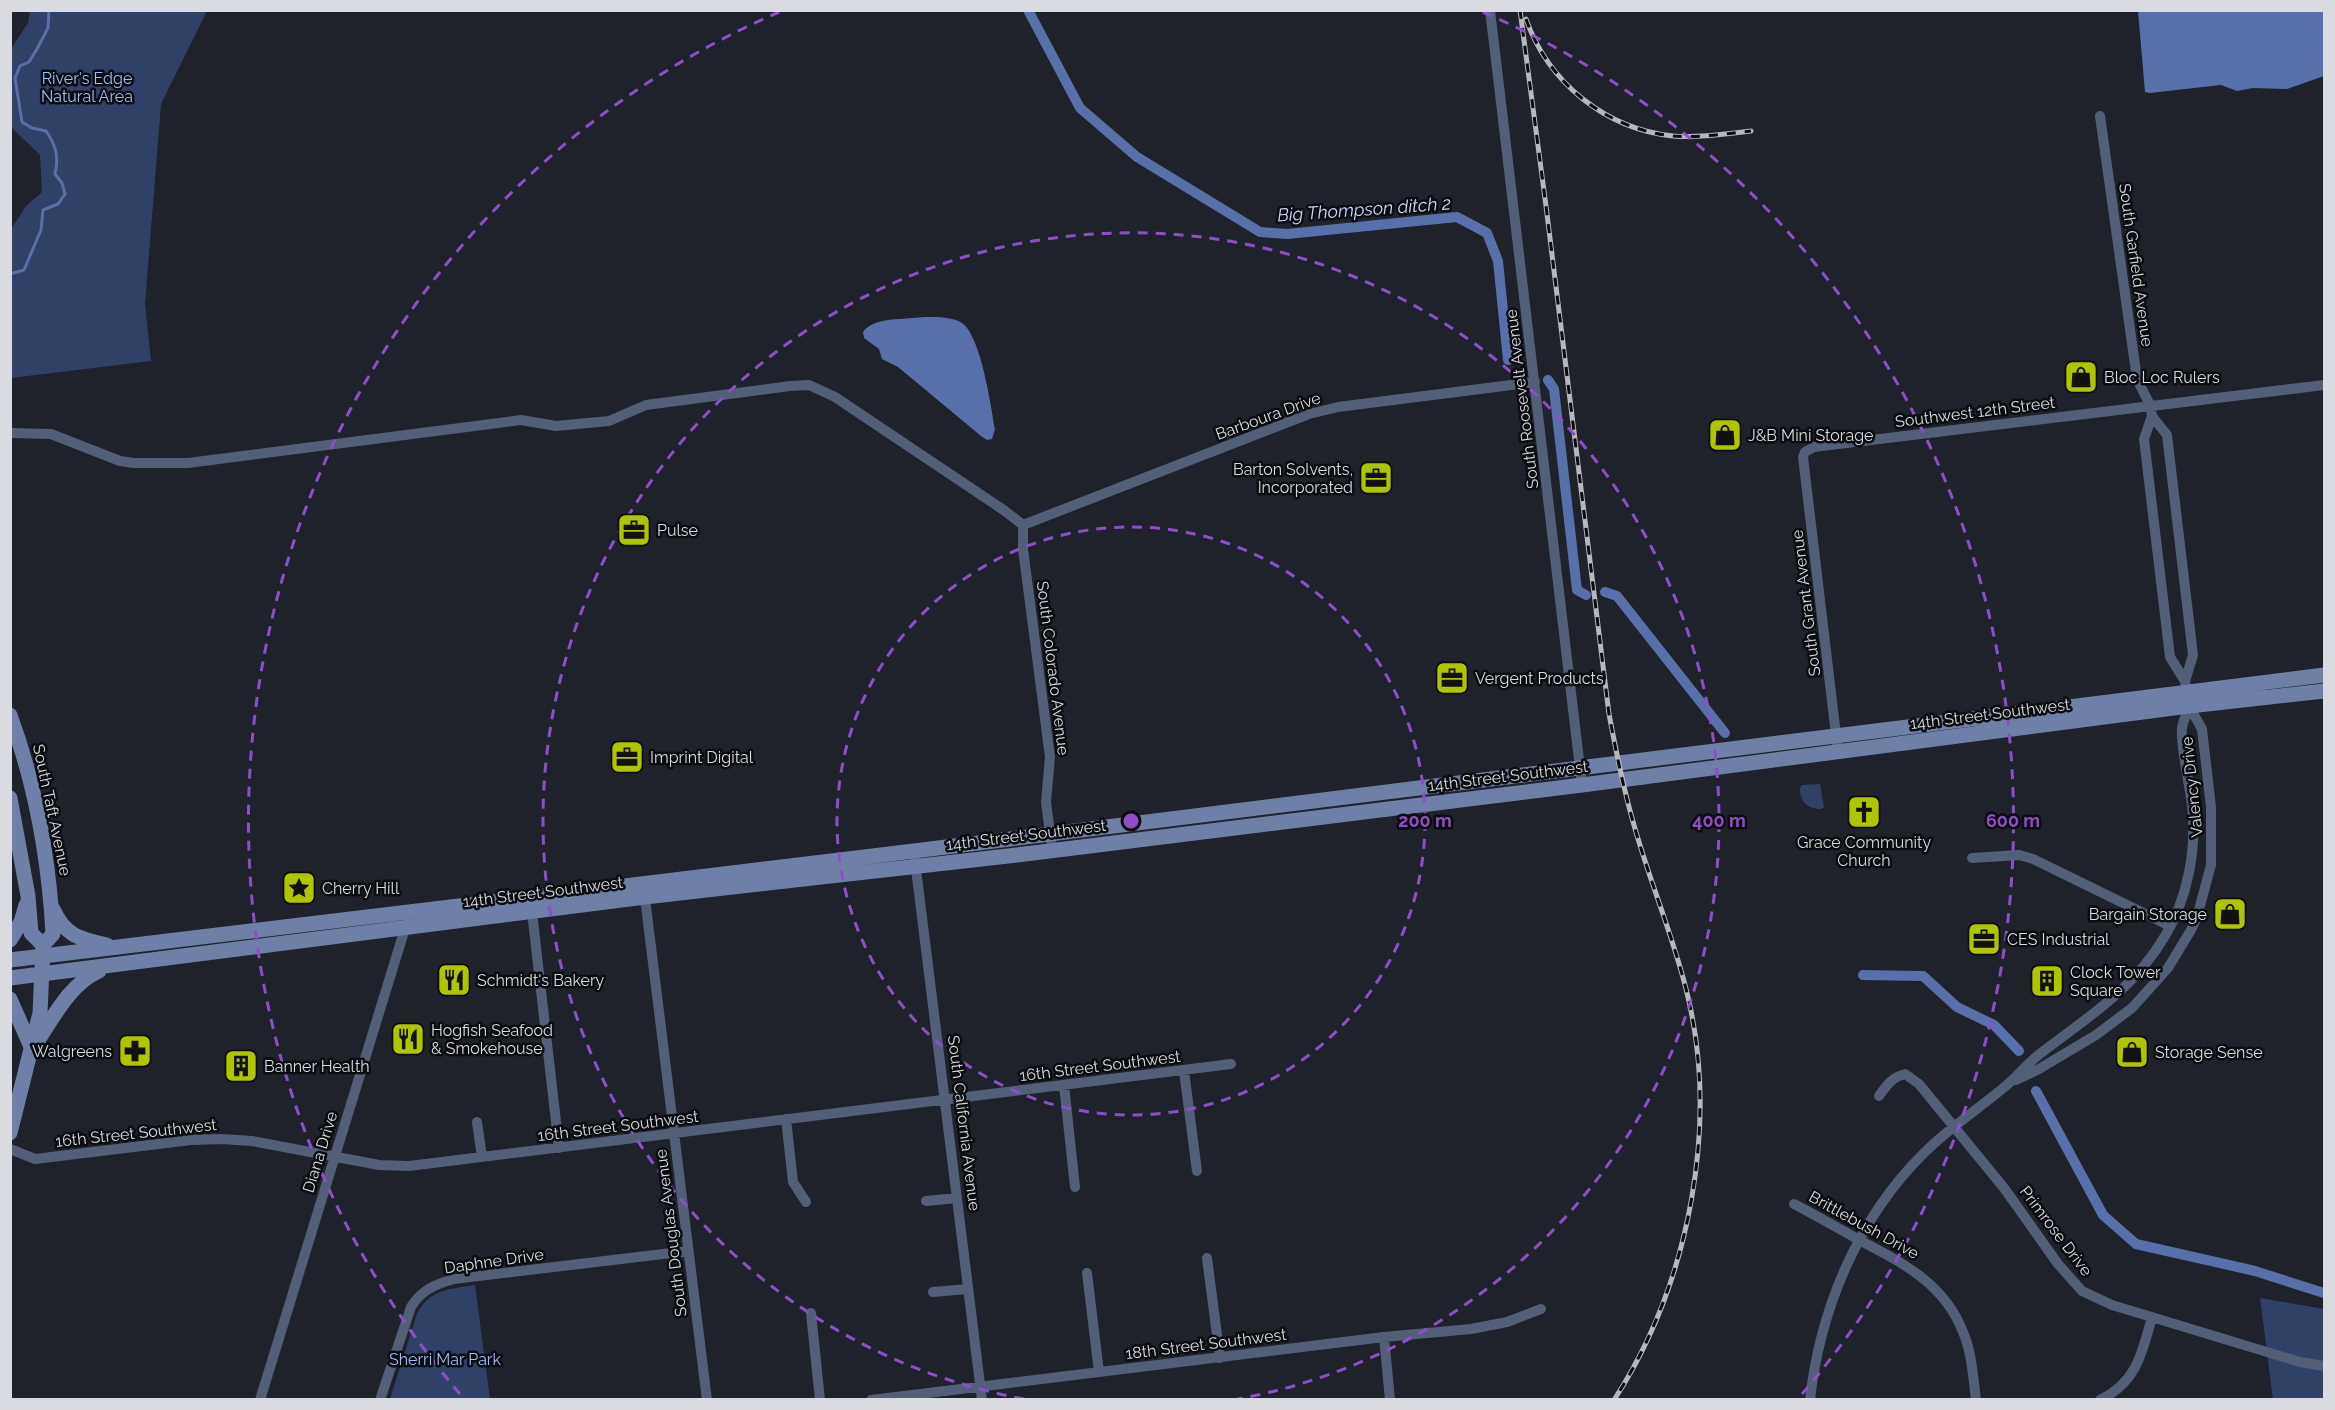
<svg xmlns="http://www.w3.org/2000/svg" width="2335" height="1410" font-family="Raleway,sans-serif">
<rect width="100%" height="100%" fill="#1f222a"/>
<!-- green -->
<path fill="#314067" d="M30,11H207L161,104L145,304L151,361L11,378V229L27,205L42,192L40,155L11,127V49L28,23Z
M1820,784L1824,807L1821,809C1808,809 1799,801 1800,788L1802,785Z
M475,1285L490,1399H390L417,1314C429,1289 451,1289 475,1285Z
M2260,1298L2324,1309V1399H2273Z"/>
<!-- water -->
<path fill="#596fa9" d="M2138,11H2324V76L2287,89L2253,88L2237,91L2221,85L2150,93L2145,92Z
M912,318C927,317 949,315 962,323C981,336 991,406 995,429L992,439L987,440L981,436L898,367L882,359L879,349L864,338L863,332C873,318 896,320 912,318Z"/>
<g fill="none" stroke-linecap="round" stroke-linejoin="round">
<!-- stream -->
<path stroke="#596fa9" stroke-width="3" d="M10,274L24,270L41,230L43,210L58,204L65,194L62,183L55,174C59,157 56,145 46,131L32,128L22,122L15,78L20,66L29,62L37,49L48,28L49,10"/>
<!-- canal -->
<path stroke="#596fa9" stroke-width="10" d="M1028,10L1080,108L1137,157L1260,232L1287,234L1457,217L1487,233L1498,261L1508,360
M1548,380L1554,389L1577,590L1586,595
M1605,592L1617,596L1725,733
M1863,975L1923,976L1957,1007L1994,1025L2019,1051
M2036,1091L2103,1215L2136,1244L2255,1271L2324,1293"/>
<!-- minor -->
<path stroke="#535e77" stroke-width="10" d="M1490,10L1582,785
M2100,116L2137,379L2150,405L2152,416L2167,435L2193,655L2185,681
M10,433L51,434L120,461L134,463H188L521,420L556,426L609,421L646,405L790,386L809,385L835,397L1005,511L1023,525
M1023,525L1309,414L1338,407L1535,382
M1023,525V549L1050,757L1046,802L1051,841
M1838,752L1803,457L1805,452L1814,447L2324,385
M1972,858L2019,855L2033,859L2170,926
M915,861L982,1400
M644,890L707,1400
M532,912L559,1148
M1184,1071L1197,1171
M2016,1080L2039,1069L2096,1035L2132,1008L2168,968L2191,930L2197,917L2211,865V807L2202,729L2189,706L2185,681L2170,657L2144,439L2152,416
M1064,1085L1075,1187
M1879,1096C1886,1086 1892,1077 1905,1074L1919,1084L2004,1188L2058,1264L2082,1291L2112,1305L2300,1362L2324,1366
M786,1119L793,1182L806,1202
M477,1122L482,1157
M10,1149L35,1159L191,1140L222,1139L252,1141L379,1165L409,1166L1231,1064
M926,1201L957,1198
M1794,1204C1817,1216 1840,1229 1863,1242C1905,1264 1945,1285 1963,1332C1972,1353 1973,1377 1976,1400
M1207,1258L1220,1358
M1087,1273L1099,1372
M933,1292L968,1289
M811,1313L820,1400
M1384,1337L1390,1400
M260,1400L407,922
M380,1400L411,1307C421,1290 436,1284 454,1279L688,1251
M871,1400L1384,1337L1471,1329L1507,1322L1541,1309
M1810,1400C1820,1309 1858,1218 1924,1153C1950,1127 1980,1108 2008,1084C2019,1074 2029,1062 2041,1053C2089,1016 2133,990 2165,936C2188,898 2197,848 2192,805C2190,787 2180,744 2182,728C2183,721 2187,713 2189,706
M2100,1400C2137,1382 2142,1353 2152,1317"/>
<!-- secondary -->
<path stroke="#6f7fa7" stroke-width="15" d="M10,715C36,786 49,860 53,934L43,945L40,1013L10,1133
M10,798L28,896L31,933L43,945
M53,909C65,936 80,939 107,945
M10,940L21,922L26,905
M10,960L914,851L2324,675
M10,978L645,897L1017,855L1582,785L2189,706L2324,691
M10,999L32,1049
M37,1042C54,1016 70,984 99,971"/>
<defs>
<path id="rail" d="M1520,10L1546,206L1609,714C1616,751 1623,788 1634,825C1649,879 1671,931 1685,985C1721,1120 1690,1283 1614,1400
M1526,19C1548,82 1605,129 1673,136C1698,138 1725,134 1751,131"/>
</defs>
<!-- rail casing -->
<use href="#rail" stroke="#b6b8be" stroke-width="5"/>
<!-- rail -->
<use href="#rail" stroke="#0b0c0f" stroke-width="3" stroke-dasharray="9" stroke-linecap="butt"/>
</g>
<!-- distance rings -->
<g fill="none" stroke="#8e4fc6" stroke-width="3" stroke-dasharray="10 8">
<circle cx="1131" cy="821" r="294"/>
<path d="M1024 1399A588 588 0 1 1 1238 1399"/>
<path d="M460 1394A882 882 0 0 1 779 12M1483 12A882 882 0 0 1 1802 1394"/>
</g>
<!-- icons -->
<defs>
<symbol id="shop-square" viewBox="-11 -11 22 22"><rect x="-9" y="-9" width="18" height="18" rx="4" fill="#b0c501" stroke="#0b0c0f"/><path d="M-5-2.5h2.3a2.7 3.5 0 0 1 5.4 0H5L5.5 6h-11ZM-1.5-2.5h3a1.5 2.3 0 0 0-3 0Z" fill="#111"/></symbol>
<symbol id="office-square" viewBox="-11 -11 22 22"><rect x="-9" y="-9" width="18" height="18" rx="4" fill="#b0c501" stroke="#0b0c0f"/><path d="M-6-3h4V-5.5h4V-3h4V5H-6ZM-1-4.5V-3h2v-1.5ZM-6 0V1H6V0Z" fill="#111"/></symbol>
<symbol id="church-square" viewBox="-11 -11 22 22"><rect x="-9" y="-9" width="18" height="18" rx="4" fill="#b0c501" stroke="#0b0c0f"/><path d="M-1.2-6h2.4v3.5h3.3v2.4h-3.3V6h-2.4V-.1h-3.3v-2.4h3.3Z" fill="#111"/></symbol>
<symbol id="sight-square" viewBox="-11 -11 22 22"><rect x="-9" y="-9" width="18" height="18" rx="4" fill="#b0c501" stroke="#0b0c0f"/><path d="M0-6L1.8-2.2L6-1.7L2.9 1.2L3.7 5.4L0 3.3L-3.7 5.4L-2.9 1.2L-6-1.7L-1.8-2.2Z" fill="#111"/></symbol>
<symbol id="restaurant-square" viewBox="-11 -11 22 22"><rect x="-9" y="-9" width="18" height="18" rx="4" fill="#b0c501" stroke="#0b0c0f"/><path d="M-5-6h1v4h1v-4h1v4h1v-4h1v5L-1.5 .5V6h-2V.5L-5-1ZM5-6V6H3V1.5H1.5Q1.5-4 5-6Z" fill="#111"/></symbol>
<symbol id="building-square" viewBox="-11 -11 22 22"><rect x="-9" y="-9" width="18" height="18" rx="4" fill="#b0c501" stroke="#0b0c0f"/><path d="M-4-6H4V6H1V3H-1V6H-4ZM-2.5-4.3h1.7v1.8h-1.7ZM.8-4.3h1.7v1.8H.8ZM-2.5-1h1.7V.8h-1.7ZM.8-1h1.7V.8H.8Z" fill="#111"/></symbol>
<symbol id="pharmacy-square" viewBox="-11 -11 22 22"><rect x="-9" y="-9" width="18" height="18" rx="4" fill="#b0c501" stroke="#0b0c0f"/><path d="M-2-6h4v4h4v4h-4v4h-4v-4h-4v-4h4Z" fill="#111"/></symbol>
</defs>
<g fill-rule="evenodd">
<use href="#shop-square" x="2062" y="358" width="38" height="38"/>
<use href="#shop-square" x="1706" y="416" width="38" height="38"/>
<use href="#office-square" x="1357" y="459" width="38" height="38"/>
<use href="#office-square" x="615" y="511" width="38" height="38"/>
<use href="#office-square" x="1433" y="659" width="38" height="38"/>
<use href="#office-square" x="608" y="738" width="38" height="38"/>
<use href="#church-square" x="1845" y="793" width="38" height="38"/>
<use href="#sight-square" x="280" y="869" width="38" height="38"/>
<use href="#shop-square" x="2211" y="895" width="38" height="38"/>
<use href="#office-square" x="1965" y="920" width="38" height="38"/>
<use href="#restaurant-square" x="435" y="961" width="38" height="38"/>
<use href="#building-square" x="2028" y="962" width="38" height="38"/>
<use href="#restaurant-square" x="389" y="1020" width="38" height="38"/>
<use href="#pharmacy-square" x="116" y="1032" width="38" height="38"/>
<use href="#shop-square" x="2113" y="1033" width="38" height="38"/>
<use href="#building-square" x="222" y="1047" width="38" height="38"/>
</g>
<g text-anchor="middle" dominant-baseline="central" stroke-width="5" stroke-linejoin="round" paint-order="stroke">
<!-- park labels -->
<g font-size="16" fill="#a1bcfe" stroke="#0b0c0f">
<text x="87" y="78">River's Edge<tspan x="87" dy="18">Natural Area</tspan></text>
<text x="445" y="1359">Sherri Mar Park</text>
</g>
<!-- street labels -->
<g font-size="16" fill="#d9dbe0" stroke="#0b0c0f">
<text transform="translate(2136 265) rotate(82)">South Garfield Avenue</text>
<text transform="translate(1522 399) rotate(-97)">South Roosevelt Avenue</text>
<text transform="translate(1975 412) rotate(-7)">Southwest 12th Street</text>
<text transform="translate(1268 416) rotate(-20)">Barboura Drive</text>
<text transform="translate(1806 603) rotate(-97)">South Grant Avenue</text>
<text transform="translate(1053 668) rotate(83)">South Colorado Avenue</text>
<text transform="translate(1990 714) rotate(-7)">14th Street Southwest</text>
<text transform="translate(1508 776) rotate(-7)">14th Street Southwest</text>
<text transform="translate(2192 787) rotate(-96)">Valency Drive</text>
<text transform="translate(52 810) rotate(78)">South Taft Avenue</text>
<text transform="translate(1026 835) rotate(-7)">14th Street Southwest</text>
<text transform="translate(543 892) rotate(-7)">14th Street Southwest</text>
<text transform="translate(1100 1066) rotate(-7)">16th Street Southwest</text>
<text transform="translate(964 1123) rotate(83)">South California Avenue</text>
<text transform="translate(618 1126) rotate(-7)">16th Street Southwest</text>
<text transform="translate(136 1133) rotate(-6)">16th Street Southwest</text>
<text transform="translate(320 1152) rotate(-73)">Diana Drive</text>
<text transform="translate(1864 1225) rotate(29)">Brittlebush Drive</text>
<text transform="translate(2056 1231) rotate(53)">Primrose Drive</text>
<text transform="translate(671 1233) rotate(-97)">South Douglas Avenue</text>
<text transform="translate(494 1261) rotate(-8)">Daphne Drive</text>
<text transform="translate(1206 1344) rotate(-7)">18th Street Southwest</text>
</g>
<!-- poi labels -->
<g font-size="16" fill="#d9dbe0" stroke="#0b0c0f" text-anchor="start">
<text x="2104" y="377">Bloc Loc Rulers</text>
<text x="1748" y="435">J&amp;B Mini Storage</text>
<text x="1353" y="469" text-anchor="end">Barton Solvents,<tspan x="1353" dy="18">Incorporated</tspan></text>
<text x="657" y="530">Pulse</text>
<text x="1475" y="678">Vergent Products</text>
<text x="650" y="757">Imprint Digital</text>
<text x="1864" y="842" text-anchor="middle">Grace Community<tspan x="1864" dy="18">Church</tspan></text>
<text x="322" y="888">Cherry Hill</text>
<text x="2207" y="914" text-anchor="end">Bargain Storage</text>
<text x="2007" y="939">CES Industrial</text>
<text x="2070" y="972">Clock Tower<tspan x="2070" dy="18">Square</tspan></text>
<text x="477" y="980">Schmidt's Bakery</text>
<text x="431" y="1030">Hogfish Seafood<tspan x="431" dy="18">&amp; Smokehouse</tspan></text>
<text x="112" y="1051" text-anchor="end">Walgreens</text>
<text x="2155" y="1052">Storage Sense</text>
<text x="264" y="1066">Banner Health</text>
</g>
<!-- water labels -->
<g font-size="18" font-style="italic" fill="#cbd9fb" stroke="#0b0c0f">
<text transform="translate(1364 209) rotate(-4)">Big Thompson ditch 2</text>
</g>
</g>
<circle cx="1131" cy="821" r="9" fill="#8e4fc6" stroke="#0b0c0f" stroke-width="3"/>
<g font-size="18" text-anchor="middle" font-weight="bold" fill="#8e4fc6" stroke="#0b0c0f" stroke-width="5" stroke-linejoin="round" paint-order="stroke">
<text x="1425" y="827">200 m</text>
<text x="1719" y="827">400 m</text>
<text x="2013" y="827">600 m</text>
</g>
<!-- border -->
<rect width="2335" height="1410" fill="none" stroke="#d9dbe0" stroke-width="24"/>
</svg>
